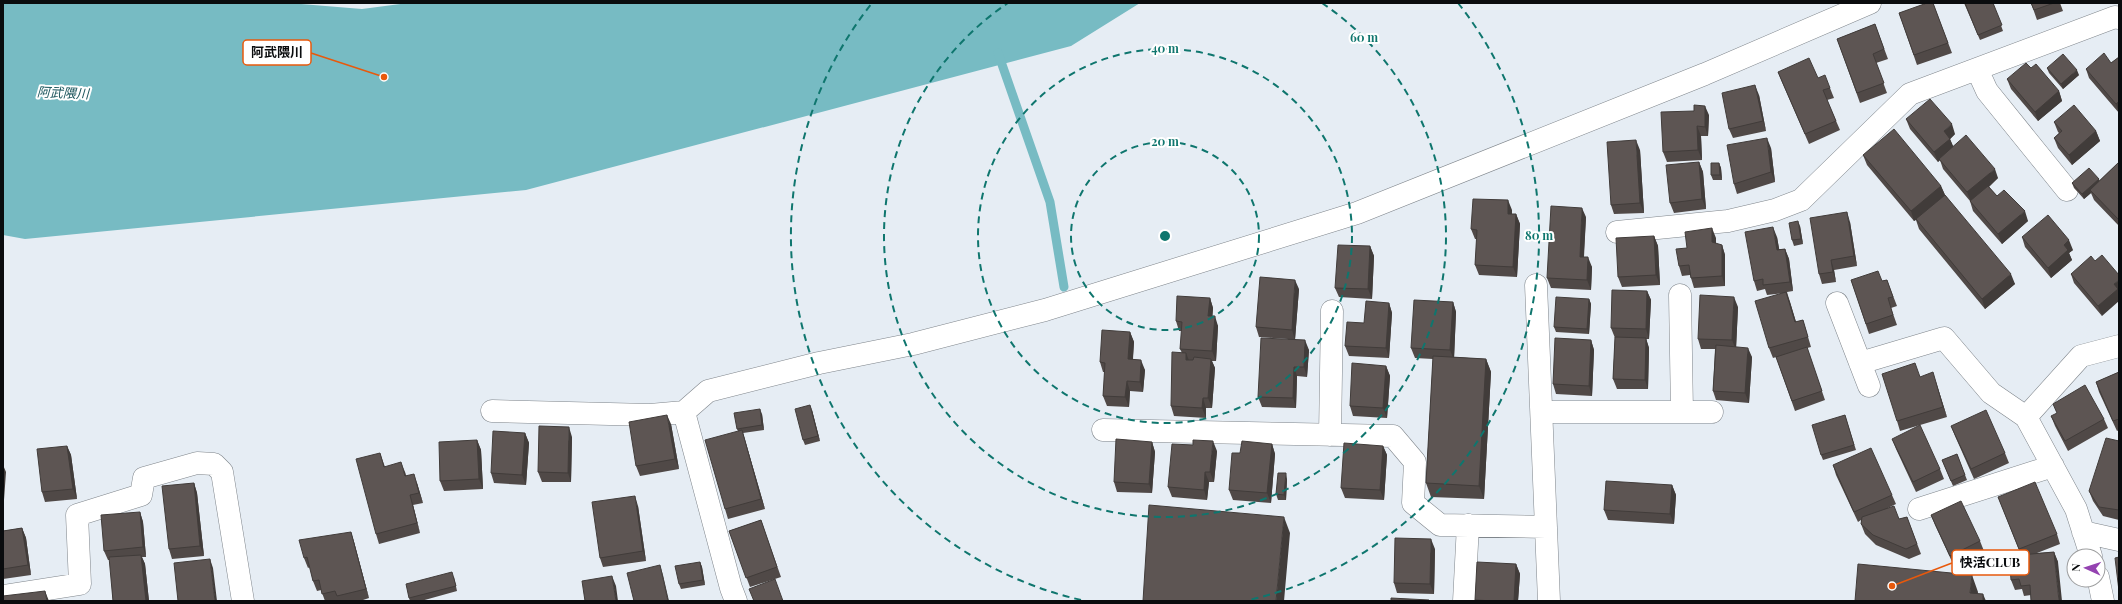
<svg xmlns="http://www.w3.org/2000/svg" width="2122" height="604" font-family="'Playfair Display','Noto Sans JP',serif">
<rect width="100%" height="100%" fill="#e6edf4"/>
<!-- water -->
<path fill="#77bbc3" d="M3,3H289L362,9L408,3H1140L1071,46L526,190L25,239L3,235Z"/>
<g fill="none" stroke-linecap="round" stroke-linejoin="round">
<!-- stream -->
<path stroke="#77bbc3" stroke-width="9" d="M998,53L1050,202L1064,287"/>
<defs>
<path id="street" d="M1977,69L1987,91L2067,190
M1617,232L1728,221L1775,210L1801,200L1910,94L2115,17L2119,18
M1536,285L1549,601
M1680,295L1682,412
M1837,303L1869,386
M1860,363L1944,338L1991,393L2026,417L2076,509L2091,556
M492,411L650,415L684,412L708,391L819,363L913,344L1045,310L1357,213L1705,74L1870,3
M684,412L731,588L736,601
M1542,412H1712
M2026,417L2081,356L2119,346
M1103,430L1393,436L1415,462L1413,503L1440,525L1546,527
M1330,435L1332,311
M1919,509L2053,466
M2083,532L2119,540
M2098,577L2103,601
M3,596L80,584L77,515L141,495L144,478L197,463L214,464L222,472L243,601
M1464,601L1468,525"/>
</defs>
<!-- street casing -->
<use href="#street" stroke="#7f858b" stroke-width="23"/>
<!-- street -->
<use href="#street" stroke="#fff" stroke-width="22"/>
</g>
<!-- wall -->
<path fill="#504947" d="M1933,3L1952,53L1917,65L1899,13Z
M1964,3H1993L2003,31L1980,40Z
M2031,3H2060L2063,11L2037,20Z
M1875,24L1888,59L1876,63L1887,93L1860,103L1837,39Z
M2119,57V113L2089,78L2086,69L2111,63Z
M2031,68L2059,91L2062,101L2038,121L2011,89L2007,79Z
M2047,68L2079,75L2063,89L2049,73Z
M1778,72L1818,78L1830,88L1834,98L1827,100L1840,130L1809,144L1782,82Z
M1759,95L1766,131L1733,138L1729,129Z
M1709,115L1708,136H1701L1702,160L1667,162L1663,152Z
M1906,119L1955,134L1950,139L1953,147L1998,178L1989,187L1997,196L2028,221L2002,244L1973,211L1970,201L1943,169L1940,160L1938,162L1910,129Z
M2054,122L2096,131L2100,141L2072,165L2058,148L2054,138L2059,133L2058,132Z
M1771,148L1775,182L1737,194L1734,184Z
M1640,150L1644,213L1614,214L1611,205Z
M1863,155L1941,186L1945,195L2015,284L1985,309L1919,229L1916,220L1914,221L1867,165Z
M1699,162L1703,172L1706,209L1674,213L1670,203Z
M2119,162V226L2094,200L2091,193L2084,199L2074,188L2072,183L2099,179V181Z
M1719,163L1721,168L1722,180H1713L1711,175Z
M1512,210V214H1516L1520,224L1517,277L1479,275L1475,265L1477,239H1475L1471,229Z
M1586,217L1584,257L1592,267L1591,290L1551,288L1547,278Z
M1850,222L1857,266L1834,270L1836,282L1822,284L1819,274Z
M1800,226L1803,244L1794,246L1792,240Z
M1654,236L1658,246L1660,285L1622,287L1618,277Z
M1777,237L1779,249H1785L1789,259L1793,291L1787,292L1796,322L1803,320L1806,330L1811,347L1807,348L1825,400L1795,411L1776,357L1782,355L1773,358L1769,348L1785,293L1767,295L1765,289L1757,291L1754,281Z
M2022,237L2073,250L2069,253L2072,260L2051,278L2025,247Z
M1716,238V244L1722,245L1725,255V286L1694,288L1691,278L1690,275L1682,276L1679,266Z
M1370,246L1374,256L1372,299L1339,297L1335,288Z
M2095,261L2102,316L2074,283L2071,274Z
M1851,280L1882,281L1887,280L1897,306L1891,308L1897,325L1869,334Z
M1299,289L1295,339L1309,350L1307,377L1297,376L1296,408L1262,407L1258,397L1288,339L1259,337L1256,327Z
M1647,291L1651,300L1649,339H1646L1649,348L1648,389H1617L1613,379L1615,338L1611,328Z
M1210,298L1213,308L1212,316L1218,326L1216,361H1212L1215,368L1212,408H1206V418L1174,416L1171,406L1182,353L1180,349L1182,331H1179L1176,321Z
M1589,299L1591,304L1589,334L1556,332L1554,327Z
M1453,302L1456,312L1454,357L1486,359L1491,372L1484,499L1431,497L1426,483L1433,359L1415,358L1411,348Z
M1389,303L1392,313L1389,358L1349,356L1345,346L1364,323Z
M1738,307L1736,347L1752,357L1749,403L1716,400L1713,391L1715,349H1701L1698,339Z
M1130,332L1134,342L1133,359L1145,370L1143,392L1130,391L1129,407L1107,406L1103,396L1105,372H1103L1100,362Z
M1591,340L1594,350L1592,396L1556,394L1553,384Z
M1386,366L1390,376L1387,418L1353,416L1350,406Z
M2119,372V430L2117,431L2099,392L2096,382Z
M1920,377L1936,382L1947,417L1900,431L1897,421Z
M812,410L820,441L805,445L803,440Z
M762,414L764,430L743,433L765,509L728,519L725,509L738,431L737,429Z
M1845,415L1856,450L1823,460L1821,455Z
M2051,416L2104,419L2108,428L2068,451L2055,426Z
M671,424L679,469L640,476L636,466Z
M1951,426L2005,453L2009,463L1974,479L1955,436Z
M525,433L529,443L526,485L494,483L491,473Z
M572,437L571,482H542L538,472Z
M1892,439L1940,469L1944,479L1916,492L1896,449Z
M477,440L481,450L483,489L444,491L440,481Z
M2119,441V520L2103,516L2093,501L2089,491Z
M1152,442L1155,452L1152,493L1117,492L1114,482Z
M1272,444L1275,454L1271,503L1233,500L1229,490L1240,453Z
M67,446L71,455L77,499L45,502L42,492Z
M1383,446L1387,455L1384,500L1345,498L1341,488Z
M1217,451L1214,482H1209L1207,500L1172,497L1168,487Z
M380,453L385,467L405,472L406,476L417,483L423,503L413,505L420,533L379,544L376,534Z
M1957,454L1967,480L1953,486L1942,460Z
M1833,465L1892,495L1896,504L1888,508L1899,519L1907,517L1921,554L1909,559L1876,545L1865,534L1861,524V520L1858,522L1836,475Z
M1287,479L1286,500H1278L1276,494Z
M194,483L197,493L204,556L172,559L169,549Z
M1672,485L1676,495L1674,524L1608,520L1604,510Z
M1998,497L2057,534L2060,544L2037,553L2054,552L2058,562L2031,595L2024,596L2022,589L2015,590L2011,580L2021,555Z
M638,506L646,561L603,567L600,558Z
M140,512L143,522L146,557H142L145,564L149,601H113L110,560H108L104,551Z
M1931,515L1980,541L1984,551L1954,566L1935,525Z
M761,520L781,577L750,587L729,531Z
M22,528L26,538L31,575L3,579V531Z
M351,532L354,542L369,598L360,601H325L321,590L317,591L313,581L310,567L308,568L304,558Z
M1435,549L1434,594L1397,593L1394,583Z
M700,562L702,567L705,585L681,589L679,584Z
M1516,564L1520,574L1518,601H1475V600Z
M454,577L457,591L421,601H410L409,598Z"/>
<!-- shaded-wall -->
<path fill="#413c3a" d="M2077,70L2079,75L2063,89L2061,84Z
M1755,85L1759,95L1766,131L1763,121Z
M2059,91L2062,101L2038,121L2035,112Z
M2119,101V113L2116,104Z
M1705,106L1709,115L1708,136L1705,127Z
M1952,124L1955,134L1950,139L1954,148L1939,159L1940,160L1938,162L1934,152L1944,131Z
M1697,126L1701,136L1702,160L1698,150Z
M2096,131L2100,141L2072,165L2069,155Z
M1767,138L1771,148L1775,182L1771,172Z
M1636,140L1640,150L1644,213L1640,203Z
M1699,162L1703,172L1706,209L1702,199Z
M1719,163L1721,168L1722,180L1720,175Z
M1995,169L1998,178L1971,202L1967,192Z
M2099,179L2101,185L2090,190L2091,193L2084,199L2082,194Z
M1941,186L1945,195L1914,221L1911,211Z
M1508,200L1512,210L1511,223L1508,214Z
M1582,208L1586,217L1583,267L1580,257Z
M2025,211L2028,221L2002,244L1998,234Z
M1847,212L1850,222L1857,266L1854,256Z
M1516,214L1520,224L1517,277L1513,267Z
M1798,221L1800,226L1803,244L1801,239Z
M1773,227L1777,237L1781,259L1777,250Z
M1712,228L1716,238V252L1712,242Z
M1654,236L1658,246L1660,285L1656,275Z
M2069,240L2073,250L2069,253L2072,260L2051,278L2048,268L2064,245Z
M1722,245L1725,255V286L1722,276Z
M1370,246L1374,256L1372,299L1368,289Z
M1785,249L1789,259L1793,291L1790,282Z
M1588,257L1592,267L1591,290L1587,280Z
M1831,260L1834,270L1836,282L1833,272Z
M2011,274L2015,284L1985,309L1982,299Z
M1295,280L1299,289L1295,340L1292,330Z
M2119,280V301L2102,316L2098,306L2114,284Z
M1647,291L1651,300L1649,339L1646,329Z
M1786,292L1790,302L1799,332L1795,322Z
M1734,297L1738,307L1736,350L1732,340Z
M1210,298L1213,308L1212,326L1208,316Z
M1589,299L1591,304L1589,334L1587,329Z
M1453,302L1456,312L1454,360L1450,350Z
M1389,303L1392,313L1389,358L1386,348Z
M1215,316L1218,326L1216,361L1212,351Z
M1130,332L1134,342L1132,369L1128,359Z
M1646,338L1649,348L1648,389L1645,380Z
M1305,340L1309,350L1307,377L1304,367Z
M1591,340L1594,350L1592,396L1589,386Z
M1748,348L1752,357L1749,403L1745,393Z
M1186,353L1190,363L1186,360Z
M1211,359L1215,368L1212,408L1208,398Z
M1486,359L1491,372L1484,499L1479,486Z
M1141,360L1145,370L1143,392L1140,382Z
M1386,366L1390,376L1387,418L1383,408Z
M1294,367L1297,376L1296,408L1293,398Z
M1933,372L1936,382L1947,417L1943,407Z
M1127,381L1130,391L1129,407L1125,397Z
M1203,398L1206,408V418L1202,408Z
M810,405L812,410L820,441L818,436Z
M760,409L762,414L764,430L762,425Z
M667,415L671,424L679,469L675,459Z
M569,427L572,437L571,482L568,473Z
M742,430L745,440L765,509L761,499Z
M525,433L529,443L526,485L522,475Z
M477,440L481,450L483,489L479,479Z
M1213,441L1217,451L1214,482L1210,472Z
M1152,442L1155,452L1152,493L1149,484Z
M1272,444L1275,454L1271,503L1267,493Z
M67,446L71,455L77,499L73,489Z
M1383,446L1387,455L1384,500L1380,490Z
M401,462L405,472L408,486L405,476Z
M3,465L6,472L3,514Z
M1205,472L1209,482L1207,500L1204,490Z
M1286,473L1287,479L1286,500L1284,495Z
M414,474L417,483L423,503L419,493Z
M194,483L197,493L204,556L200,546Z
M1672,485L1676,495L1674,524L1670,514Z
M410,495L413,505L420,533L417,523Z
M635,496L638,506L646,561L643,551Z
M140,512L143,522L146,557L143,547Z
M1284,517L1290,533L1284,601H1276Z
M22,528L26,538L31,575L28,565Z
M351,532L354,542L369,598L366,589Z
M1431,539L1435,549L1434,594L1430,584Z
M2054,552L2058,562L2062,601H2059Z
M141,555L145,564L149,601H146Z
M210,559L213,568L217,601H215Z
M700,562L702,567L705,585L703,580Z
M1516,564L1520,574L1518,601H1514Z
M660,565L663,575L669,601H668Z
M1972,575L1978,592L1977,601L1970,593Z
M612,576L616,586L618,601H616Z
M45,591L49,601H47Z
M1983,594L1986,601H1983Z"/>
<!-- building -->
<path fill="#5d5553" stroke="#413c3a" d="M1927,3H1933L1948,43L1914,55L1899,13Z
M1965,3H1993L2002,25L1978,35Z
M2031,3H2054L2034,10Z
M1875,24L1884,49L1873,54L1884,83L1857,93L1837,39Z
M2104,53L2111,63L2119,57V101L2116,104L2086,69Z
M2063,54L2077,70L2061,84L2047,68Z
M1809,58L1818,78L1825,75L1830,88L1823,90L1836,121L1805,134L1778,72Z
M2026,63L2031,68L2036,64L2059,91L2035,112L2007,79Z
M1755,85L1763,121L1729,129L1722,93Z
M1930,99L1952,124L1944,131L1950,139L1934,152L1906,119Z
M1694,105L1705,106V127L1697,126L1698,150L1663,152L1661,112L1694,111Z
M2074,105L2096,131L2069,155L2054,138L2062,131L2054,122Z
M1894,129L1941,186L1911,211L1863,155Z
M1966,135L1995,169L1967,192L1939,159Z
M1767,138L1771,172L1734,184L1727,145Z
M1636,140L1640,203L1611,205L1607,142Z
M1699,162L1702,199L1670,203L1666,165Z
M2119,162V220L2090,190Z
M1711,163H1719L1720,175H1711Z
M2089,168L2099,179L2082,194L2072,183Z
M1988,186L1997,196L2004,190L2025,211L1998,234L1970,201Z
M1945,195L2011,274L1982,299L1916,219Z
M1473,199L1508,200V214H1516L1513,267L1475,265L1477,230L1471,229Z
M1551,206L1582,208L1580,257H1588L1587,280L1547,278Z
M1847,212L1854,256L1831,260L1833,272L1819,274L1810,218Z
M2048,215L2069,240L2064,245L2068,250L2048,268L2022,237Z
M1798,221L1801,239L1792,240L1789,223Z
M1773,227L1777,250L1785,249L1790,282L1763,285V279L1754,281L1745,232Z
M1712,228V242L1722,245V276L1691,278L1689,265L1679,266L1676,249L1687,248L1685,232Z
M1654,236L1656,275L1618,277L1616,238Z
M1338,245L1370,246L1368,289L1335,288Z
M2102,255L2119,275V280L2114,284L2118,289L2098,306L2071,274L2091,256L2095,261Z
M1878,271L1882,281L1887,280L1893,297L1888,298L1893,315L1866,324L1851,280Z
M1260,277L1295,280L1292,330L1256,327Z
M1612,290L1647,291L1646,329L1611,328Z
M1786,292L1795,322L1803,320L1808,337L1769,348L1755,301Z
M1700,295L1734,297L1732,340L1698,339Z
M1177,296L1210,298L1208,316H1215L1212,351L1180,349L1182,322L1176,321Z
M1556,297L1589,299L1587,329L1554,327Z
M1414,300L1453,302L1450,350L1411,348Z
M1366,301L1389,303L1386,348L1345,346L1347,322L1364,323Z
M1102,330L1130,332L1128,359L1141,360L1140,382L1127,381L1125,397L1103,396L1105,363L1100,362Z
M1615,337L1646,338L1645,380L1613,379Z
M1261,338L1305,340L1304,367H1294L1293,398L1258,397Z
M1555,338L1591,340L1589,386L1553,384Z
M1716,345L1748,348L1745,393L1713,391Z
M1807,347L1822,391L1792,401L1776,357Z
M1172,352L1186,353V360H1193L1194,357L1211,359L1208,398H1203L1202,408L1171,406Z
M1433,356L1486,359L1479,486L1426,483Z
M1352,363L1386,366L1383,408L1350,406Z
M1915,363L1920,377L1933,372L1943,407L1897,421L1882,374Z
M2119,372V419L2113,421L2096,382Z
M2085,385L2104,419L2065,441L2051,416L2057,413L2053,404Z
M810,405L818,436L803,440L795,409Z
M760,409L762,425L737,429L734,413Z
M1986,410L2005,453L1971,469L1951,426Z
M667,415L675,459L636,466L629,422Z
M1845,415L1854,445L1821,455L1812,425Z
M1920,425L1940,469L1913,482L1892,439Z
M539,426L569,427L568,473L538,472Z
M742,430L761,499L725,509L705,440Z
M493,431L525,433L522,475L491,473Z
M2106,438L2119,441V510L2099,507L2089,491Z
M1116,439L1152,442L1149,484L1114,482Z
M477,440L479,479L440,481L439,442Z
M1193,440L1213,441L1210,472H1205L1204,490L1168,487L1172,444L1193,445Z
M1242,441L1272,444L1267,493L1229,490L1232,453H1240Z
M1344,443L1383,446L1380,490L1341,488Z
M67,446L73,489L42,492L37,449Z
M1871,448L1892,495L1854,512L1833,465Z
M380,453L384,467L401,462L405,476L414,474L419,493L410,495L417,523L376,534L356,459Z
M1957,454L1965,475L1951,481L1942,460Z
M1278,473H1286L1284,495L1276,494Z
M1606,481L1672,485L1670,514L1604,510Z
M2035,482L2057,534L2019,549L1998,497Z
M194,483L200,546L169,549L162,486Z
M635,496L643,551L600,558L592,502Z
M1961,501L1980,541L1950,556L1931,515Z
M1149,505L1284,517L1276,601H1143Z
M1894,506L1899,519L1907,517L1917,544L1906,549L1873,535L1861,524L1862,517Z
M140,512L143,547L104,551L101,515Z
M761,520L777,567L746,578L729,531Z
M22,528L28,565L3,569V531Z
M351,532L366,589L337,596L335,591L322,594L319,580L313,581L307,557L304,558L299,540Z
M1395,538L1431,539L1430,584L1394,583Z
M2054,552L2059,601H2031L2030,585L2021,586L2019,579L2011,580L2009,556Z
M141,555L146,601H113L109,557Z
M2119,557V591L2115,558Z
M210,559L215,601H178L174,563Z
M700,562L703,580L679,584L675,566Z
M1477,562L1516,564L1514,601H1495L1475,600Z
M1858,564L1972,575L1970,593L1983,594V601H1855Z
M660,565L668,601H634L627,573Z
M452,572L456,586L409,598L406,584Z
M612,576L616,601H585L582,581Z
M775,579L783,601H754L749,589Z
M45,591L47,601H3V596Z
M1391,598L1429,600V601H1391Z"/>
<!-- distance rings -->
<g fill="none" stroke="#0f766e" stroke-width="2" stroke-dasharray="7 5">
<circle cx="1165" cy="236" r="94"/>
<circle cx="1165" cy="236" r="187"/>
<path d="M1322 3A281 281 0 1 1 1008 3"/>
<path d="M1081 600A374 374 0 0 1 872 3M1458 3A374 374 0 0 1 1249 600"/>
</g>
<g text-anchor="middle" dominant-baseline="central" stroke-width="4" stroke-linejoin="round" paint-order="stroke">
<!-- water labels -->
<g font-size="13" font-style="italic" fill="#1b555c" stroke="#fff">
<text transform="translate(63 92) rotate(2)">阿武隈川</text>
</g>
</g>
<circle cx="1165" cy="236" r="6" fill="#0f766e" stroke="#fff" stroke-width="2"/>
<g font-size="12" text-anchor="middle" font-weight="bold" fill="#0f766e" stroke="#fff" stroke-width="4" stroke-linejoin="round" paint-order="stroke">
<text x="1364" y="42">60 m</text>
<text x="1165" y="53">40 m</text>
<text x="1165" y="146">20 m</text>
<text x="1539" y="240">80 m</text>
</g>
<!-- callouts -->
<path fill="none" stroke="#e8590c" stroke-width="1.5" d="M384 77L311 53M1892 586L1952 563"/>
<g fill="#e8590c" stroke="#fff" stroke-width="1.5">
<circle cx="384" cy="77" r="4"/>
<circle cx="1892" cy="586" r="4"/>
</g>
<g fill="#fff" stroke="#e8590c" stroke-width="1.5">
<rect x="243" y="40" width="68" height="25" rx="4"/>
<rect x="1952" y="550" width="77" height="25" rx="4"/>
</g>
<g font-size="13" text-anchor="middle" font-weight="bold" fill="#0a0c0e">
<text x="277" y="57">阿武隈川</text>
<text x="1990" y="567">快活CLUB</text>
</g>
<!-- border -->
<rect width="2122" height="604" fill="none" stroke="#0a0c0e" stroke-width="8"/>
<!-- north arrow -->
<g transform="translate(2086 568) rotate(273)"><circle r="19" fill="#ffffff" stroke="#9d9e9f"/>
<path d="M0-3L7 15L0 10L-7 15Z" fill="#9442b1"/>
<text y="-6" font-size="11" font-weight="bold" text-anchor="middle" fill="#0a0c0e">N</text>
</g>
</svg>
